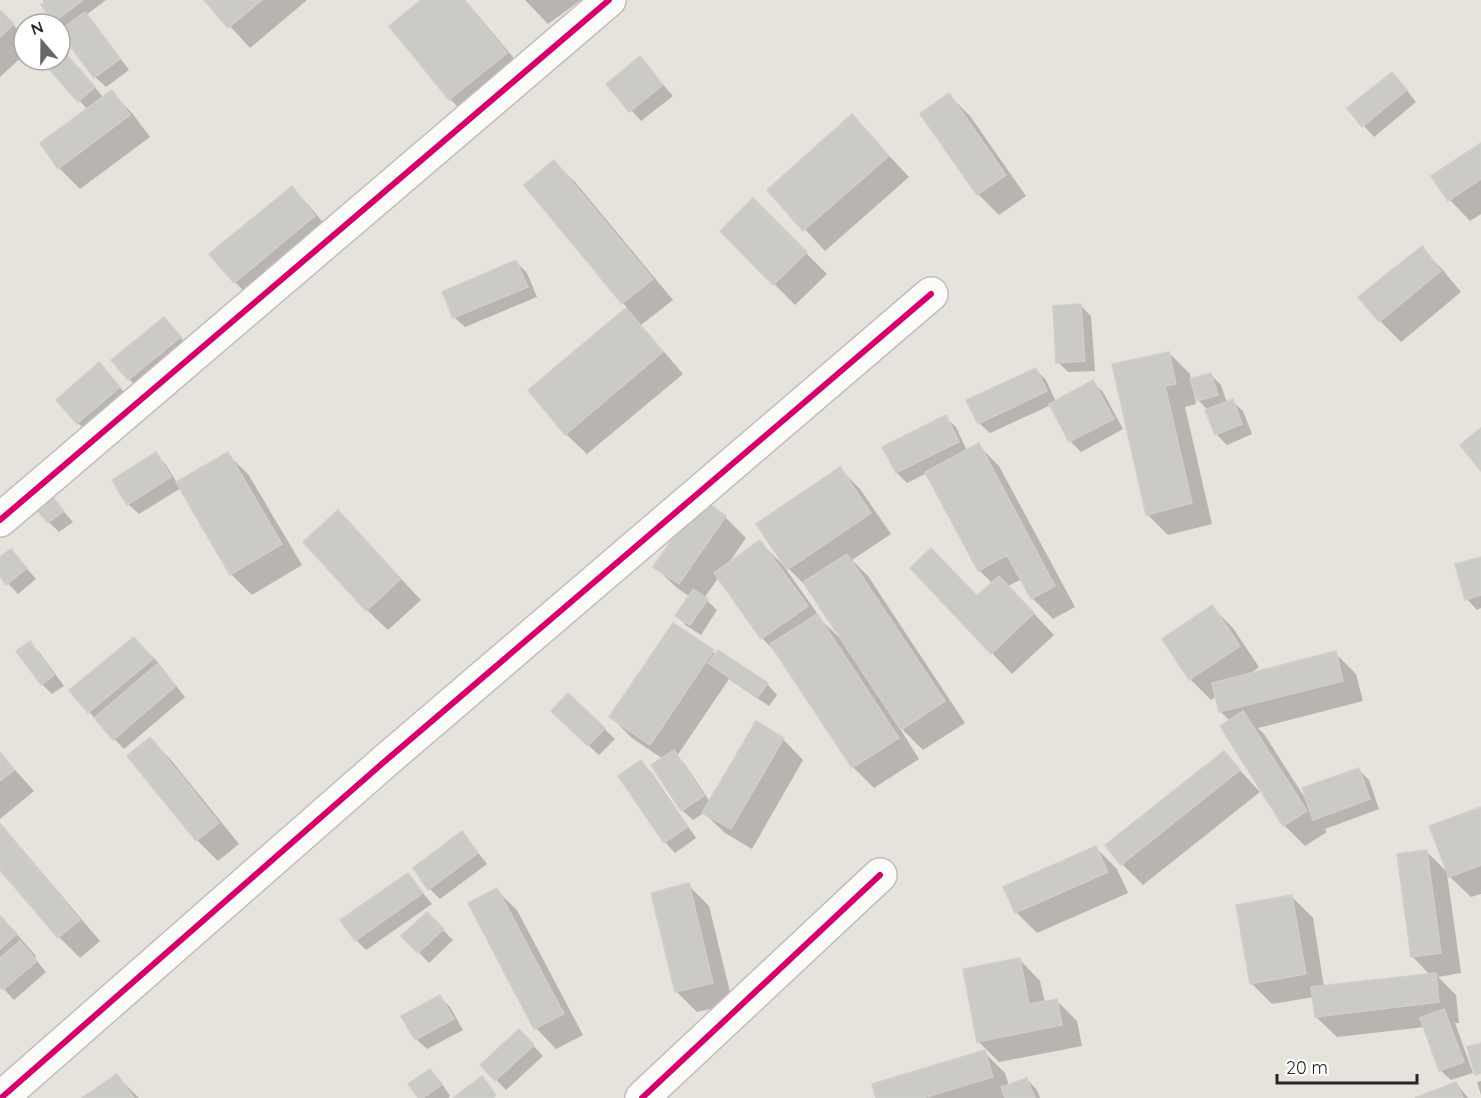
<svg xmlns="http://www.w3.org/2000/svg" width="1481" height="1098" font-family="Quicksand,sans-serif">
<rect width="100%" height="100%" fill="#e6e2dc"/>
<!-- shadow -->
<path fill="#0003" d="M43,0H106L86,15L95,24L129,70L106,87L95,77L60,24L55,21Z
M206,0H307L250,48Z
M423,0H465L527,74L471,120L450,99L391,26Z
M525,0H581L548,24Z
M0,11L24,36V55L0,77Z
M60,47L104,98L111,92L132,113L150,137L80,189L59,168L88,110L43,60H60Z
M640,58L673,96L641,121L608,84Z
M1402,84L1416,102L1374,137L1349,109Z
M949,95L970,116L1026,196L999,215L978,194L922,114Z
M852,116L909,177L825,251L769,190Z
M1481,145V214L1470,221L1450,200L1433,176Z
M554,162L575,182L673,300L641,325L683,374L587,454L566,434L530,390L628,309L623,303Z
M292,188L312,209L335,237L255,303L235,282Z
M753,200L827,274L795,305L722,231Z
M1422,248L1442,269L1461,292L1401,342L1380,321L1360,297Z
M516,262L527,273L537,297L465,327L454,317Z
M1081,306L1091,316L1095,371L1068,372L1058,362Z
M164,319L190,348L139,390L113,361Z
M1169,353L1190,374L1191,380L1210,374L1221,385L1227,403L1232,401L1243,411L1252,434L1227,445L1216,434L1208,410L1198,400L1196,393H1194L1196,404L1185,407L1212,524L1168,535L1147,514Z
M1035,369L1046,380L1056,402L1092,382L1103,392L1123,429L1081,452L1070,441L1051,405L990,433L979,423Z
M109,375L129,398L88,433L78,423Z
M945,417L956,427L967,451L978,445L999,466L1075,607L1053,619L1032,598L1022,579L1008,586L1054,635L1012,674L992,653L977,598L993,584L979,570L927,473L907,483L897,473L884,447Z
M156,454L166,465L177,483L227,454L248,474L302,565L252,595L231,574L181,488L139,514L128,504Z
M840,469L860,489L891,534L852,560L868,576L965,723L923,750L897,724L919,759L874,788L853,767L781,658L762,638L719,577L704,598L717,610L701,635L687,626L677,616L690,597L676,587L655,567L702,500L725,517L746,538L728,564L760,542L783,565L824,623L843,641L809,589L787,567Z
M52,498L73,522L59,532L49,522Z
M338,512L421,600L388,630L367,610Z
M11,551L36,579L18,594L0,575V559Z
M1481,558V608L1477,610L1467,599Z
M1212,607L1233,628L1259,667L1248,675L1335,653L1356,674L1363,701L1258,728L1264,734L1307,801L1359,770L1369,780L1379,809L1325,829L1327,832L1305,846L1284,825L1222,727L1230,721L1221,712L1217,696L1211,700L1190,679Z
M134,639L155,659L185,697L124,749L89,712Z
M30,643L40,653L64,686L52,694L42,684Z
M713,652L767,684L777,695L769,706L729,679L677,756L684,763L710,802L783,739L803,760L752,849L725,833L704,813L693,820L682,810L663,759L632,738L611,717Z
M568,695L615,739L599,755L563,722Z
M150,739L171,760L239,844L218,861L197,840L129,756Z
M0,753L34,791L0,819Z
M1224,753L1260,792L1143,885L1122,864Z
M641,762L651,772L696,838L675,853L665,842L620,776Z
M1481,808V894L1471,897L1447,874L1461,973L1438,977L1456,995L1459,1023H1455L1473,1073L1451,1080L1440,1070L1425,1027L1337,1037L1316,1017L1314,997L1272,1004L1252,984L1292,897L1313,918L1324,987L1430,975L1412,956L1426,851L1449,874Z
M0,823L100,941L80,958L59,937L0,868Z
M462,833L487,864L440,899L430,889Z
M1096,848L1117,869L1128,893L1037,933L1016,912Z
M408,875L432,904L366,950L356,940Z
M688,885L709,906L733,1004L697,1012L676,991Z
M496,890L517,910L583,1035L556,1049L536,1028Z
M427,914L453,940L429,963L403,936Z
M0,915L36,956L34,958L46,972L14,1000L0,985Z
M1020,960L1040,981L1045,1003L1056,1000L1077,1021L1082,1046L999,1062L978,1041Z
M440,997L450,1007L463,1030L427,1049L416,1039Z
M529,1041L543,1056L506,1090L482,1065Z
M984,1052L1005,1073L1009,1086L1027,1079L1037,1090L1040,1098H878Z
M430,1071L440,1081L450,1096L448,1098H419Z
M117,1076L139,1098H85Z
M1481,1081V1095L1477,1082Z
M1456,1083L1468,1098H1419Z"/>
<!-- building -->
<path fill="#cccac6" stroke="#d0cec9" stroke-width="1.5" d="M47,0H83L54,22L41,5Z
M204,0H262L228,28Z
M421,0H464L507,53L449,100L389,26Z
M0,10L14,24L0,37Z
M85,12L120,59L94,78L60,33V30Z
M60,47L95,87L78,102L41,60H60Z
M640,56L663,85L629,112L606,84Z
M1392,72L1407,90L1362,127L1347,108Z
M112,90L130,115L58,169L40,143Z
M949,93L1006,175L977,195L920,114Z
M852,114L889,156L803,231L767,190Z
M1481,143V179L1448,201L1431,176Z
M554,160L653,279L622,304L524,185Z
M292,186L315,216L234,283L209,254Z
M753,198L807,252L773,285L720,231Z
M1422,246L1441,271L1379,322L1358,297Z
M516,260L528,287L453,318L442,292Z
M1081,304L1085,361L1056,363L1053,306Z
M626,308L663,352L565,435L528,390Z
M164,317L181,337L128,380L111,360Z
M1169,352L1176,384L1165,386L1192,503L1146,515L1112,364Z
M99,362L120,387L77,424L56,400Z
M1036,368L1047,391L978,424L966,400Z
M1211,373L1218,395L1197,401L1190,379Z
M1093,380L1114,419L1069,442L1049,404Z
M1233,399L1242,424L1215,435L1205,410Z
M946,415L959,442L896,473L882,447Z
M1481,428V471L1460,445Z
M979,443L1055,586L1031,599L1007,555L978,571L925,472Z
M156,452L171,477L127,505L112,480Z
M228,452L282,544L230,575L176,482Z
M840,467L871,513L787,570L756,524Z
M52,496L64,511L48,523L36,509Z
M701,498L726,516L679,584L653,567Z
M338,510L401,579L366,611L303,542Z
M760,540L808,606L761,639L714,573Z
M931,548L977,596L999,576L1034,613L991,654L910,568Z
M11,549L27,568L6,585L0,577V557Z
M847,554L945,701L901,730L803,582Z
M1481,557V595L1465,600L1455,564Z
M693,589L708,599L690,625L675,616Z
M1212,605L1240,646L1189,680L1162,639Z
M817,614L899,738L852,768L770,644Z
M673,623L714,650L650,745L609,717Z
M134,637L153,659L88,713L69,690Z
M30,641L54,675L41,685L16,651Z
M718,650L768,683L758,697L708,663Z
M1336,651L1343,681L1219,712L1212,683Z
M157,664L176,686L113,740L94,718Z
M568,693L605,728L588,746L551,711Z
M1243,711L1307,811L1283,826L1220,726Z
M756,721L784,738L731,829L702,813Z
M150,737L219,823L196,841L127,756Z
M674,750L704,796L681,811L651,765Z
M1224,751L1240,770L1121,865L1105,845Z
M0,752L14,770L0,781Z
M641,760L687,827L664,843L618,776Z
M1359,768L1370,799L1313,820L1302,788Z
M1481,807V865L1449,877L1429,826Z
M0,824L80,920L58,938L0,870Z
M462,831L478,853L428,890L413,868Z
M1096,846L1108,872L1015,913L1003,887Z
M1427,850L1441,953L1411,957L1397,854Z
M408,873L423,893L355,941L340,920Z
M689,883L713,983L675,992L651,893Z
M497,888L564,1014L534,1029L468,903Z
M1292,895L1306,974L1250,984L1236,905Z
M427,912L444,929L418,953L401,936Z
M0,916L17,934L0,949Z
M20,941L37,961L3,990L0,987V958Z
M1020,958L1029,1004L1057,999L1062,1025L977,1042L963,969Z
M1436,973L1439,1002L1315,1017L1311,987Z
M440,995L454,1019L415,1040L401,1016Z
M1444,1009L1464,1062L1439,1071L1420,1018Z
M519,1029L534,1045L495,1081L480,1065Z
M1481,1043V1073L1475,1075L1467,1047Z
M985,1050L993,1077L923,1098H876L872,1084Z
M430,1069L441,1085L423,1098H418L408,1084Z
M117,1074L134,1098H82Z
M482,1076L496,1095L493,1098H453Z
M1027,1078L1035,1098H1005L1001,1087Z
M1456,1082L1463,1098H1415Z"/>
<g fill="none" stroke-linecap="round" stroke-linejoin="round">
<defs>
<path id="street" d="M0,520L609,0
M1,1098L384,762L931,294
M642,1098L880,875"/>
</defs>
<!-- street casing -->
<use href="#street" stroke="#c0bebe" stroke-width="36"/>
<!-- street -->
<use href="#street" stroke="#fbfbfa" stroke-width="33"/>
<defs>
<path id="cycleway" d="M0,520L609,0
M1,1098L384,762L931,294
M642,1098L880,875"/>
</defs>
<!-- cycleway casing -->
<use href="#cycleway" stroke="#fff" stroke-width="10"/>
<!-- cycleway -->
<use href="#cycleway" stroke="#d6006c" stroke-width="6"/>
</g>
<!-- north arrow -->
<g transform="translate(42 42) rotate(340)"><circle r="28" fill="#ffffff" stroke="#a9a9a9" stroke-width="1.5"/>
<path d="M0-4.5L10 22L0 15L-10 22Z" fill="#6a6866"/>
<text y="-9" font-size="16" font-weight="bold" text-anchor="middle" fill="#272727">N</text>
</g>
<!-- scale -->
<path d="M1277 1074v9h140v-9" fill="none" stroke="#272727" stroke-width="3"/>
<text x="1286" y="1074" font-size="18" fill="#272727" stroke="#ffffff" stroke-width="4.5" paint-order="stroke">20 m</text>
</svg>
